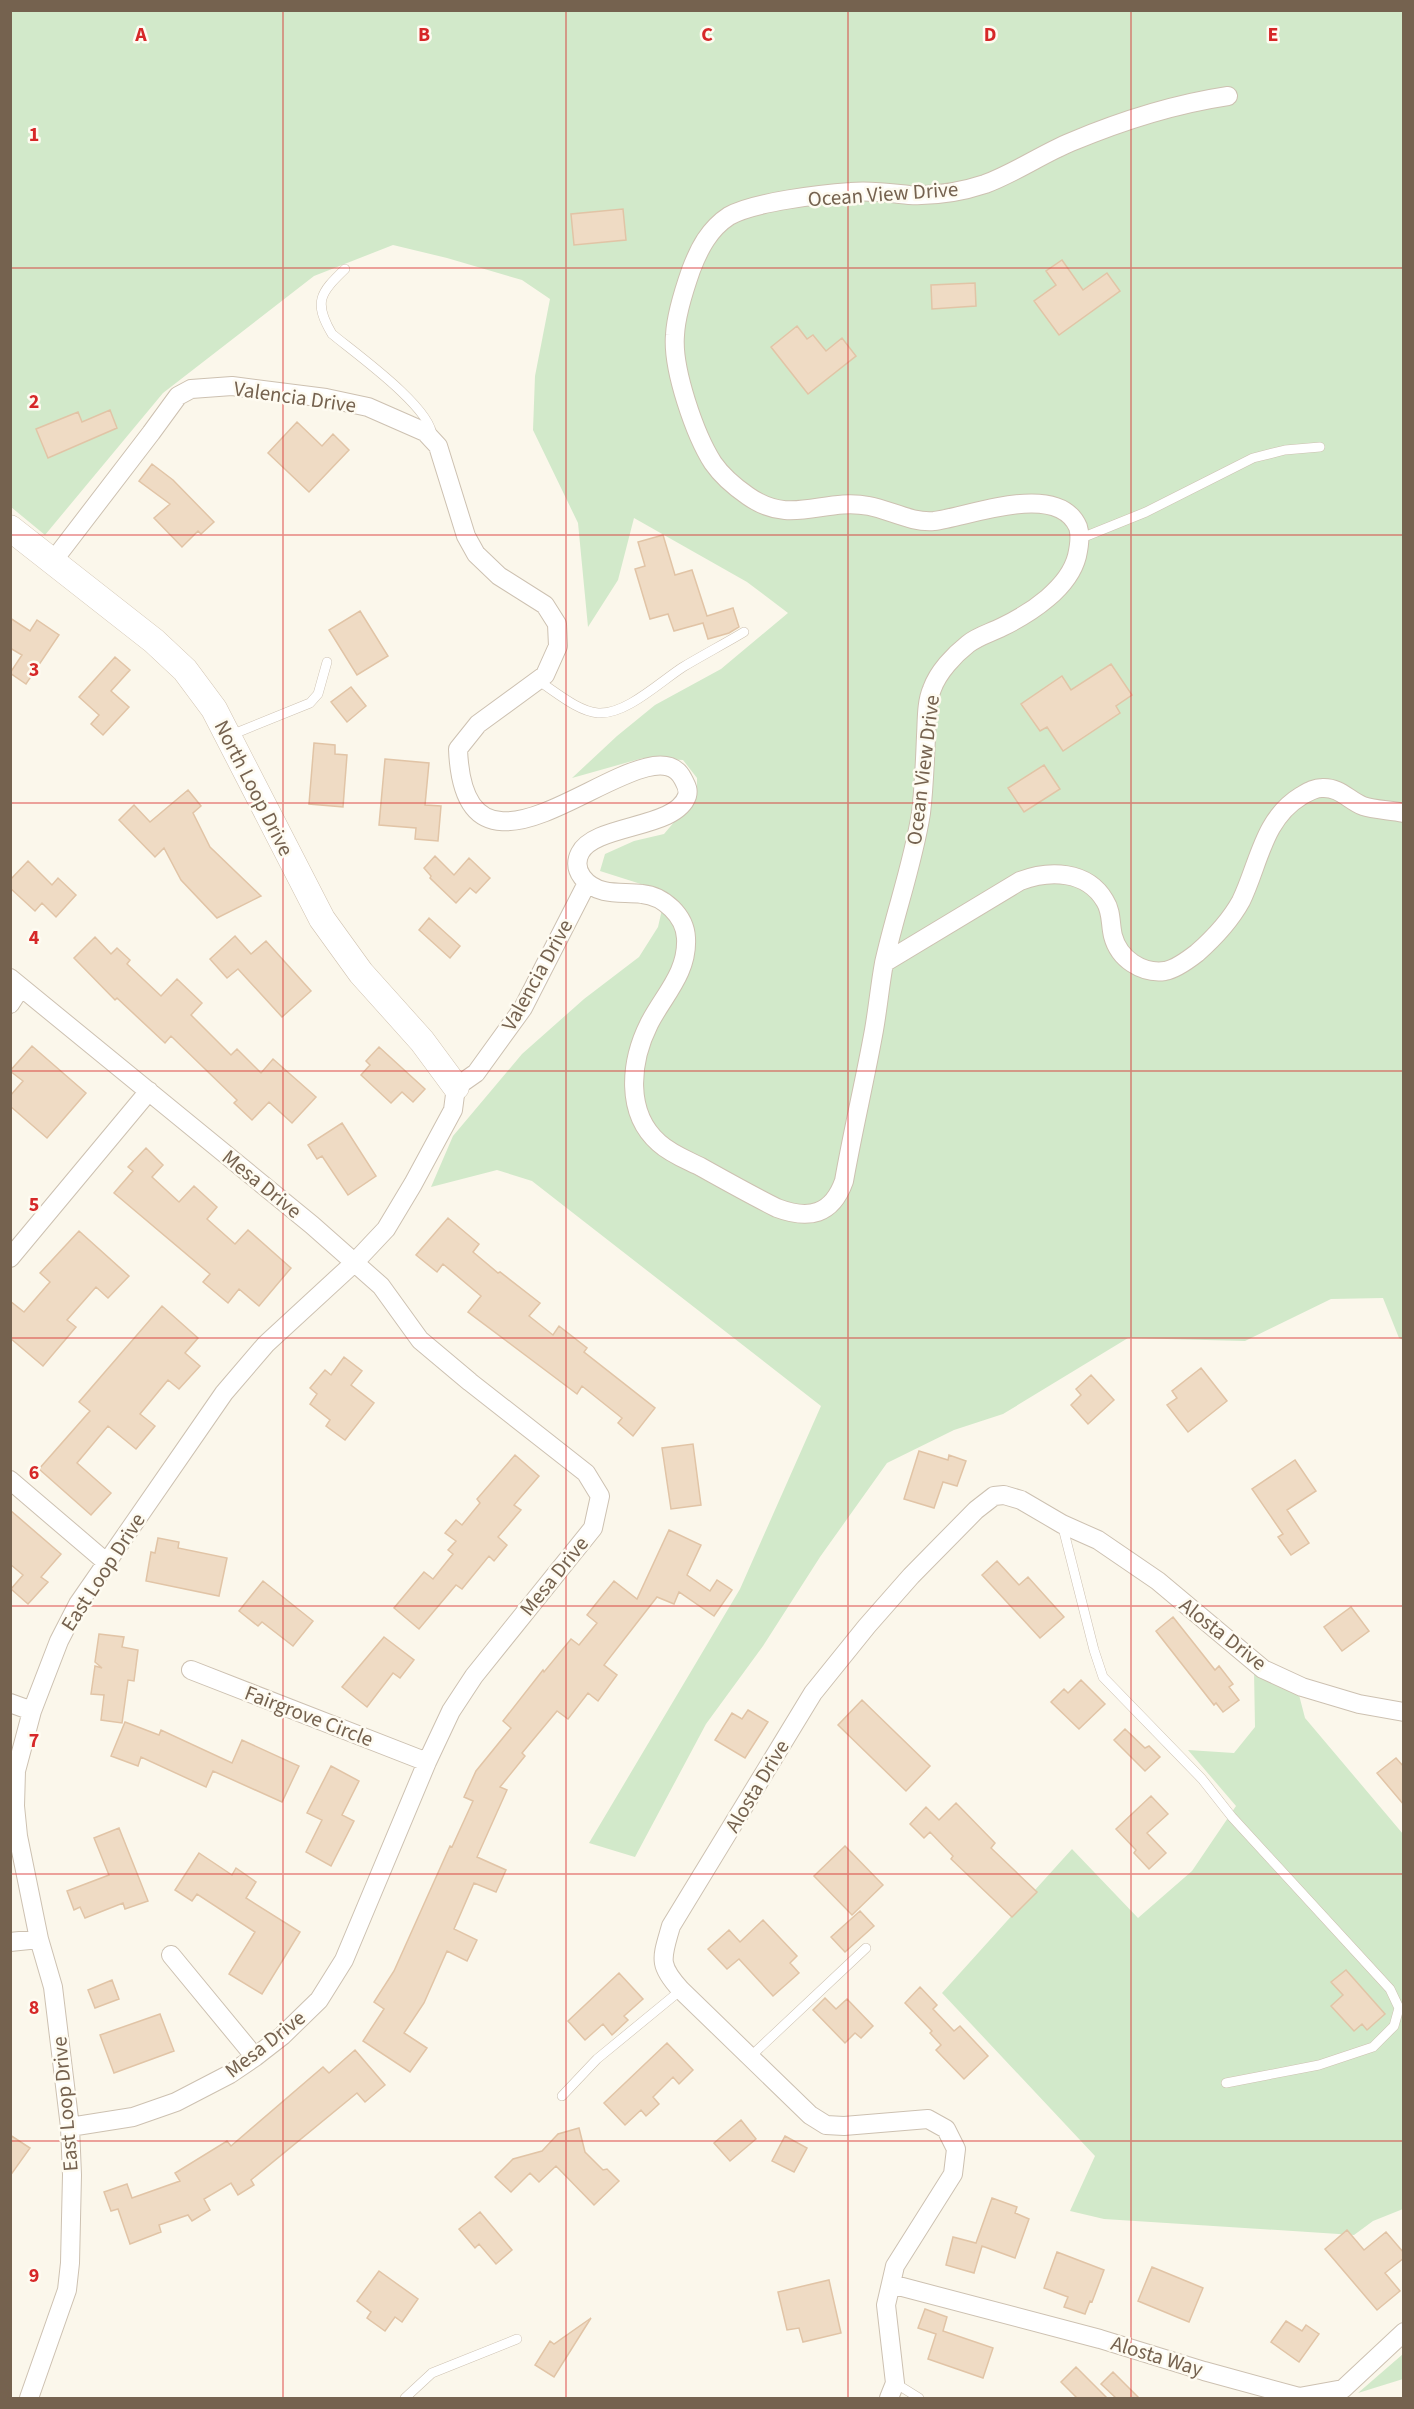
<svg xmlns="http://www.w3.org/2000/svg" width="1414" height="2409" font-family="'Source Sans 3',sans-serif">
<rect width="100%" height="100%" fill="#fbf7eb"/>
<!-- green -->
<path fill="#d2e9ca" d="M10,11H1403V1340L1399,1338L1383,1298L1331,1299L1245,1341L1128,1338L1003,1414L954,1430L887,1463L820,1557L763,1646L706,1724L635,1857L589,1843L740,1589L821,1406L532,1181L497,1170L431,1187L453,1136L522,1054L584,999L639,957L658,927L666,892L600,871L605,854L634,841L664,834L697,795V778L683,760L643,758L572,778L617,736L655,705L721,669L788,613L747,582L634,518L618,580L588,627L578,523L533,430L535,376L550,299L522,280L447,258L393,245L314,276L163,393L45,535L11,507Z
M1254,1670L1299,1695L1305,1718L1403,1834V2209L1373,2221L1354,2235L1104,2219L1070,2211L1095,2156L942,1993L1072,1849L1138,1918L1192,1871L1236,1806L1188,1750L1234,1753L1255,1727Z
M1403,2354V2379L1358,2393Z"/>
<!-- building -->
<path fill="#efdbc4" stroke="#e1c4a6" stroke-width="1.5" d="M623,209L626,240L574,245L571,214Z
M1062,260L1083,290L1107,273L1120,291L1059,335L1034,301L1056,285L1046,271Z
M975,283L976,306L932,309L931,285Z
M797,326L807,339L813,335L826,351L842,338L856,356L808,394L771,347Z
M110,410L117,428L48,458L36,429L78,412L82,422Z
M297,422L322,446L333,434L349,450L309,492L268,453Z
M152,464L173,480L214,522L201,534L198,531L182,547L154,518L170,504L139,481Z
M663,535L675,575L692,570L707,616L733,608L739,627L729,633L708,639L703,623L674,631L668,614L650,619L635,569L645,566L638,542Z
M360,611L388,656L357,675L329,630Z
M10,618L30,631L37,620L59,635L26,684L10,673L22,655L10,648Z
M115,657L130,670L111,691L129,707L103,735L91,724L99,715L79,697Z
M1111,664L1132,695L1116,706L1120,713L1063,751L1047,727L1040,731L1021,704L1062,676L1071,690Z
M351,687L366,706L347,722L331,702Z
M314,743L335,745V754L347,755L343,807L309,804Z
M385,759L429,763L425,805L441,806L438,841L415,839L416,828L379,825Z
M1044,765L1060,789L1024,812L1008,788Z
M188,790L201,806L193,813L210,847L261,896L217,918L181,880L164,848L155,857L119,820L134,805L150,822Z
M435,856L454,875L469,858L490,878L476,893L470,888L456,903L430,878L431,876L424,868Z
M28,861L52,885L58,878L76,895L56,917L42,903L35,911L10,888V880Z
M429,918L460,946L450,958L419,930Z
M235,936L251,954L266,941L311,991L282,1017L238,969L227,978L210,959Z
M95,937L111,954L117,948L130,960L127,964L161,996L177,979L202,1003L191,1015L231,1055L237,1049L261,1073L273,1059L316,1097L292,1123L269,1102L252,1120L234,1103L237,1100L171,1036L165,1043L117,998L115,1000L74,958Z
M32,1046L86,1093L47,1138L10,1106V1096L23,1081L10,1071Z
M379,1047L425,1089L413,1102L402,1092L391,1103L361,1075L370,1065L366,1061Z
M342,1123L376,1176L348,1195L322,1156L317,1159L308,1145Z
M146,1148L163,1165L152,1177L179,1202L194,1186L217,1207L207,1219L235,1244L248,1230L291,1268L259,1306L239,1289L228,1303L203,1282L210,1274L114,1193L133,1171L128,1167Z
M448,1218L479,1244L473,1252L498,1273L500,1272L540,1303L529,1316L553,1335L559,1326L587,1348L584,1352L655,1408L633,1436L618,1423L622,1418L582,1386L577,1394L468,1312L481,1296L443,1264L437,1272L416,1255Z
M79,1231L129,1276L108,1298L96,1287L67,1320L76,1327L43,1366L10,1338V1301L24,1312L50,1282L40,1273Z
M162,1306L198,1338L185,1353L200,1366L179,1389L168,1380L140,1414L155,1426L136,1449L108,1426L77,1463L111,1493L91,1515L39,1469L90,1411L79,1402Z
M344,1357L362,1371L351,1385L374,1403L345,1440L326,1426L330,1420L310,1404L317,1394L310,1388L325,1370L331,1375Z
M1201,1368L1227,1401L1188,1432L1167,1405L1177,1398L1172,1391Z
M1091,1375L1114,1400L1088,1424L1071,1405L1081,1395L1076,1389Z
M693,1444L701,1505L671,1509L662,1448Z
M919,1451L948,1460L949,1455L966,1461L957,1486L943,1482L934,1508L904,1499Z
M515,1455L539,1476L514,1505L521,1510L498,1537L507,1545L494,1561L489,1556L462,1589L456,1585L419,1629L394,1608L424,1572L433,1579L453,1554L448,1550L456,1541L445,1533L456,1520L462,1525L480,1503L477,1499Z
M1295,1460L1316,1491L1287,1510L1309,1543L1291,1555L1278,1537L1283,1534L1252,1489Z
M10,1510L61,1554L41,1577L48,1582L28,1604L11,1589L23,1575L10,1564Z
M669,1530L701,1545L687,1575L710,1591L717,1580L732,1590L714,1616L679,1592L674,1604L657,1597L604,1665L617,1675L598,1701L588,1693L568,1719L557,1711L522,1753L525,1756L500,1787L507,1790L477,1857L506,1870L496,1892L474,1883L454,1929L477,1940L467,1961L447,1951L424,2003L404,2033L427,2048L410,2072L363,2041L384,2009L374,2002L394,1971L450,1846L452,1847L473,1801L464,1797L476,1771L511,1728L503,1721L543,1670L544,1672L571,1639L579,1645L597,1623L587,1615L614,1581L637,1599Z
M158,1538L179,1542L178,1548L227,1558L219,1596L146,1581L151,1552L155,1553Z
M997,1561L1019,1585L1028,1577L1064,1617L1040,1638L982,1575Z
M263,1581L313,1621L293,1646L262,1622L258,1626L239,1611Z
M1351,1607L1369,1631L1342,1651L1324,1627Z
M1173,1617L1215,1670L1219,1666L1233,1684L1229,1687L1239,1700L1223,1712L1216,1703L1214,1705L1156,1631Z
M99,1634L124,1637L122,1647L138,1650L134,1681L128,1680L122,1723L101,1720L104,1695L91,1694L95,1666L102,1668L95,1662Z
M384,1637L414,1660L400,1678L393,1673L367,1707L342,1687Z
M1081,1680L1105,1704L1079,1729L1051,1702L1064,1689L1068,1693Z
M862,1700L930,1766L906,1791L838,1725Z
M748,1710L768,1722L745,1758L715,1740L732,1713L742,1719Z
M125,1722L159,1735L161,1730L232,1763L242,1740L299,1766L282,1802L213,1771L206,1787L141,1757L138,1766L111,1756Z
M1125,1729L1145,1748L1149,1746L1160,1757L1145,1771L1114,1740Z
M1396,1758L1404,1767V1805L1377,1773Z
M331,1766L359,1781L342,1815L354,1821L331,1866L306,1852L322,1820L307,1813Z
M1151,1796L1168,1814L1147,1833L1166,1853L1149,1869L1134,1853L1136,1850L1116,1829Z
M956,1803L995,1843L991,1848L1037,1892L1012,1917L951,1859L953,1856L930,1832L924,1838L910,1824L926,1807L939,1820Z
M119,1828L148,1901L125,1909L123,1903L85,1918L80,1907L74,1910L67,1891L109,1875L94,1838Z
M845,1846L883,1885L852,1915L814,1876Z
M199,1853L232,1875L236,1868L256,1882L246,1898L300,1932L262,1994L229,1974L255,1932L197,1894L192,1901L175,1890Z
M860,1911L874,1926L845,1952L831,1937Z
M763,1920L797,1956L790,1963L799,1973L773,1996L739,1959L727,1969L708,1949L729,1930L740,1942Z
M1346,1970L1385,2014L1367,2030L1362,2024L1354,2031L1331,2006L1343,1995L1331,1982Z
M619,1973L643,1999L624,2016L628,2020L612,2035L603,2024L585,2040L568,2021Z
M112,1980L119,1999L95,2008L88,1990Z
M920,1987L937,2005L933,2009L954,2031L960,2026L988,2056L964,2079L936,2050L941,2045L930,2033L932,2031L905,2003Z
M825,1998L836,2009L847,1999L873,2026L861,2038L855,2033L845,2043L813,2010Z
M160,2014L174,2051L114,2073L100,2035Z
M667,2043L693,2070L679,2084L673,2077L653,2097L659,2104L646,2116L641,2110L625,2125L604,2103Z
M355,2050L385,2085L365,2102L357,2093L251,2180L254,2185L238,2195L231,2183L204,2199L210,2210L192,2221L188,2215L159,2225L161,2232L130,2244L118,2209L111,2211L104,2192L127,2184L132,2198L180,2181L175,2173L227,2141L231,2146L323,2067L329,2073Z
M741,2120L756,2139L730,2161L714,2143Z
M579,2128L585,2152L603,2170L607,2169L619,2181L594,2205L556,2166L539,2182L530,2173L511,2192L495,2177L513,2159L542,2151L558,2134Z
M10,2135L30,2148L10,2176Z
M785,2136L807,2148L794,2172L772,2161Z
M992,2198L1017,2207L1015,2213L1029,2219L1015,2258L982,2246L974,2273L946,2265L953,2237L976,2243Z
M480,2212L512,2250L496,2264L479,2244L475,2248L459,2229Z
M1347,2230L1364,2250L1386,2232L1404,2253V2258L1385,2273L1400,2291L1377,2310L1325,2249Z
M1057,2252L1104,2270L1092,2302L1090,2301L1085,2314L1064,2307L1068,2297L1044,2288Z
M1152,2267L1203,2288L1189,2322L1138,2301Z
M379,2271L418,2299L402,2322L395,2317L385,2331L367,2318L371,2312L357,2301Z
M829,2280L841,2333L803,2342L799,2328L787,2330L778,2292Z
M925,2309L947,2317L943,2331L993,2348L983,2378L928,2359L936,2334L918,2328Z
M591,2318L554,2377L535,2365L550,2341L554,2344Z
M1286,2321L1302,2331L1306,2325L1319,2334L1299,2362L1271,2342Z
M1076,2367L1107,2398H1077L1061,2382Z
M1113,2372L1139,2398H1116L1101,2384Z"/>
<g fill="none" stroke-linecap="round" stroke-linejoin="round">
<defs>
<path id="lane" d="M345,269C320,293 313,302 332,334C355,353 432,408 432,436
M1079,539L1146,512L1253,458L1285,450L1320,447
M537,680C555,691 577,711 598,713C626,715 661,681 683,667C703,655 724,644 744,632
M231,735L310,703L318,694L327,662
M1062,1524L1094,1650L1103,1677L1202,1779L1232,1817L1390,1989L1399,2008L1394,2026L1373,2047L1319,2065L1226,2083
M750,2057L866,1948
M562,2096L597,2059L681,1990
M895,2383L919,2398
M405,2398L432,2373L517,2339"/>
<path id="street" d="M53,561L151,433L178,396L191,389L232,386L326,398L368,407L425,432L438,446L466,536L476,554L499,576L545,605L557,624L558,646L545,675L478,724L458,749C465,927 649,712 683,779C686,785 689,789 687,796C676,829 594,824 580,853C571,871 587,887 604,891C617,894 630,892 642,894C664,896 685,916 686,938C688,973 663,996 649,1024C630,1062 625,1113 659,1143C671,1154 687,1160 701,1167C726,1181 751,1195 777,1208C809,1220 832,1215 844,1181C853,1130 865,1080 874,1030C878,1007 880,985 884,963C895,913 913,864 921,813C924,788 925,762 926,736C927,721 926,703 932,689C938,672 954,655 968,644C978,636 990,633 1002,627C1031,613 1069,588 1077,556C1079,547 1081,536 1078,527C1058,480 969,517 934,521C912,523 890,510 869,506C823,497 792,527 748,496C735,487 722,476 713,463C695,435 672,369 675,335C676,314 684,290 691,270C699,249 709,229 729,216C753,202 822,194 851,192C871,190 890,193 909,195C934,196 961,192 985,184C1015,173 1042,154 1071,142C1121,121 1175,104 1228,96
M884,963L1020,881C1049,870 1087,870 1105,901C1112,912 1110,924 1113,936C1119,959 1142,974 1165,971C1176,969 1188,960 1197,953C1214,938 1230,921 1241,901C1259,864 1263,819 1301,796C1308,792 1314,788 1322,788C1340,787 1348,800 1363,806C1375,810 1391,810 1404,813
M10,978L312,1225L381,1286L420,1340L470,1382L586,1473L600,1496L593,1528L474,1676L451,1711L427,1762L344,1960L319,2000L282,2036L255,2057L230,2074L176,2102L133,2117L70,2127
M10,1004L21,987
M10,1258L149,1091
M10,1480L106,1562
M191,1670L427,1762
M10,1703L32,1711
M10,1942L39,1939
M171,1955L255,2057
M891,2284L1100,2339L1204,2371L1299,2397L1343,2389L1404,2332
M29,2398L67,2290L70,2263L72,2175L70,2127L53,1987L39,1939L18,1836L15,1806L16,1771L32,1711L59,1641L78,1604L224,1393L266,1344L354,1263L386,1229L413,1184L453,1110L456,1087L476,1073L523,1008L587,883
M889,2398L895,2383L886,2305L895,2266L953,2174L956,2149L946,2129L928,2119L844,2126L826,2125L810,2115L681,1990C657,1964 662,1958 671,1926L813,1693L867,1626L911,1576L976,1510L994,1496L1004,1495L1021,1500L1062,1524L1098,1540L1158,1581L1263,1669L1302,1687L1359,1704L1404,1712"/>
<path id="secondary" d="M10,528L154,641L185,670L214,709L322,919L361,973L422,1041L456,1087"/>
</defs>
<!-- lane casing -->
<use href="#lane" stroke="#cdc1b1" stroke-width="10"/>
<!-- street casing -->
<use href="#street" stroke="#cdc1b1" stroke-width="20"/>
<!-- secondary casing -->
<use href="#secondary" stroke="#d0c2af" stroke-width="27"/>
<!-- lane -->
<use href="#lane" stroke="#fff" stroke-width="9"/>
<!-- street -->
<use href="#street" stroke="#fff" stroke-width="18"/>
<!-- secondary -->
<use href="#secondary" stroke="#fff" stroke-width="26"/>
</g>
<!-- grid -->
<path fill="none" stroke="#d62828" stroke-width="1.5" stroke-opacity="0.55" d="M283,10V2398M566,10V2398M848,10V2398M1131,10V2398M10,268H1404M10,535H1404M10,803H1404M10,1071H1404M10,1338H1404M10,1606H1404M10,1874H1404M10,2141H1404"/>
<g text-anchor="middle" dominant-baseline="central" stroke-width="5" stroke-linejoin="round" paint-order="stroke">
<!-- street labels -->
<g font-size="21" fill="#75624f" stroke="#fefbf1">
<text transform="translate(883 194) rotate(-4)">Ocean View Drive</text>
<text transform="translate(295 397) rotate(8)">Valencia Drive</text>
<text transform="translate(923 770) rotate(-83)">Ocean View Drive</text>
<text transform="translate(254 788) rotate(63)">North Loop Drive</text>
<text transform="translate(537 975) rotate(-61)">Valencia Drive</text>
<text transform="translate(262 1184) rotate(39)">Mesa Drive</text>
<text transform="translate(103 1572) rotate(-57)">East Loop Drive</text>
<text transform="translate(554 1576) rotate(-51)">Mesa Drive</text>
<text transform="translate(1223 1634) rotate(38)">Alosta Drive</text>
<text transform="translate(309 1716) rotate(21)">Fairgrove Circle</text>
<text transform="translate(757 1786) rotate(-59)">Alosta Drive</text>
<text transform="translate(265 2044) rotate(-38)">Mesa Drive</text>
<text transform="translate(65 2104) rotate(-95)">East Loop Drive</text>
<text transform="translate(1157 2356) rotate(17)">Alosta Way</text>
</g>
</g>
<g font-size="20" text-anchor="middle" font-weight="bold" fill="#d62828" stroke="#fefbf1" stroke-width="5" stroke-linejoin="round" paint-order="stroke">
<text x="141" y="41">A</text>
<text x="424" y="41">B</text>
<text x="707" y="41">C</text>
<text x="990" y="41">D</text>
<text x="1273" y="41">E</text>
<text x="34" y="141">1</text>
<text x="34" y="408">2</text>
<text x="34" y="676">3</text>
<text x="34" y="944">4</text>
<text x="34" y="1211">5</text>
<text x="34" y="1479">6</text>
<text x="34" y="1747">7</text>
<text x="34" y="2014">8</text>
<text x="34" y="2282">9</text>
</g>
<!-- border -->
<rect width="1414" height="2409" fill="none" stroke="#75624f" stroke-width="24"/>
</svg>
